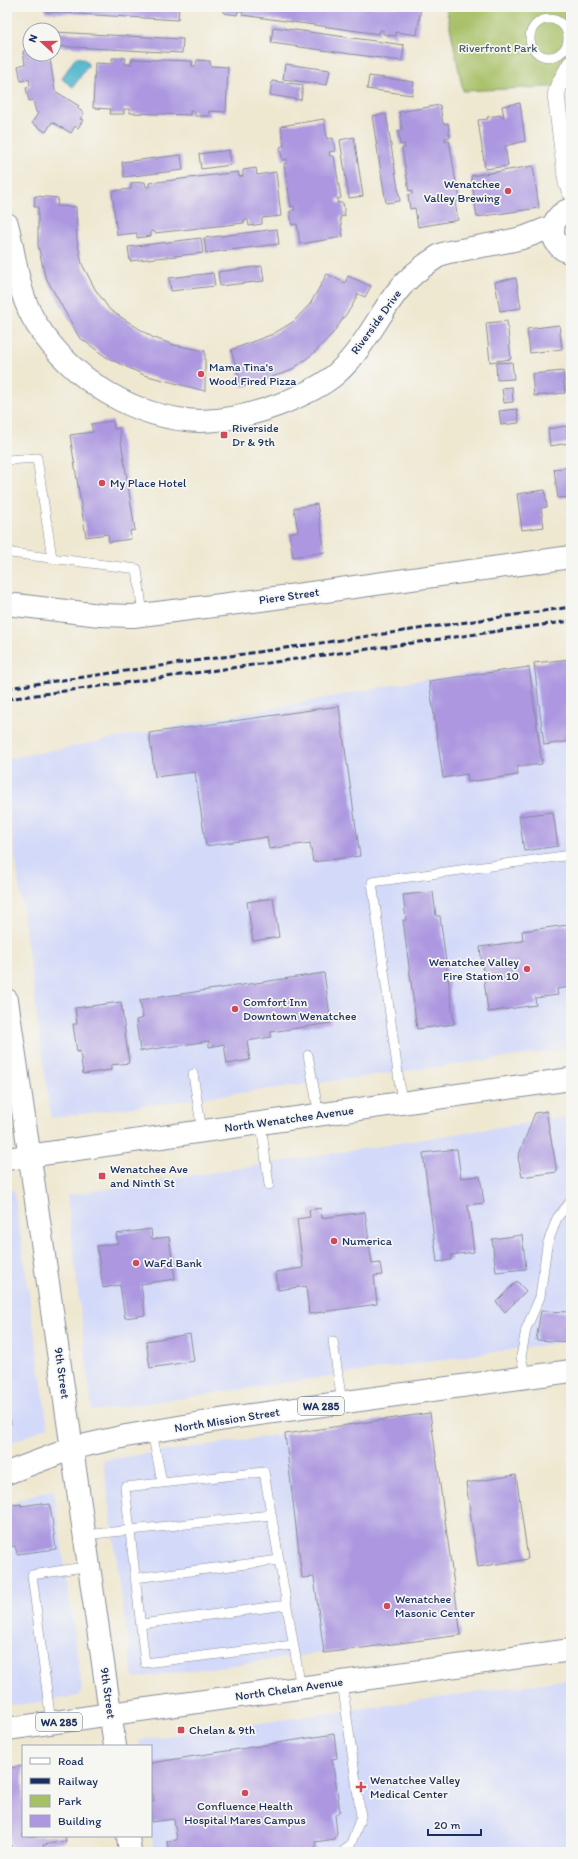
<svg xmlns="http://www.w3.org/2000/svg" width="578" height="1859" font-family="Itim,sans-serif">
<rect width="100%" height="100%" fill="#f6f6f2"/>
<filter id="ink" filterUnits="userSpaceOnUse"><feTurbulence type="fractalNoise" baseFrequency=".025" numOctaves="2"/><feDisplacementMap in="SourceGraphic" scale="8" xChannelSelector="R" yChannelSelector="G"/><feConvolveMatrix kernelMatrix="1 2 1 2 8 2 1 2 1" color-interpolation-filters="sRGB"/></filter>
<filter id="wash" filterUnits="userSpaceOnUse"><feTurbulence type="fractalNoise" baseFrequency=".012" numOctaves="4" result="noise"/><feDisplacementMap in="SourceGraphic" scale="16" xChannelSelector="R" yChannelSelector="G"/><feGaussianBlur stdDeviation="0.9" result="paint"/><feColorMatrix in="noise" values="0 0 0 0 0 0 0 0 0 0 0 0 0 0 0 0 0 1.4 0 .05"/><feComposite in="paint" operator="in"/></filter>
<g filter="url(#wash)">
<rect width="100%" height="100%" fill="#efe8d1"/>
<!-- built -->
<path fill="#d3d9f9" d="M571,661V1049L51,1118L7,797V759L413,681Z
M571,1116V1341L92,1411L67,1195Z
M14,1190L48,1427L7,1444V1191Z
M430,1413L461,1635L133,1678L103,1460Z
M54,1490L82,1688L79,1696L19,1705L7,1704V1505L37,1493Z
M571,1679V1852H154L151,1829V1746H140L139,1740Z"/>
<!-- green -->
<path fill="#a7c066" stroke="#617862" d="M446,7H571V86L463,91Z"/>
<!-- water -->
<path fill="#4fb6cd" stroke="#357296" d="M76,57C81,57 88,60 88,66L73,87L63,80L62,78Z"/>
<g id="blocks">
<!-- building -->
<path fill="#ac97e0" d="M46,7H179L178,20L45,12Z
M219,7H421L417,35L396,32V36L383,34V30H380L379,34L242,15L243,11H238L237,15L224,13V9Z
M273,27L404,45L402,61L271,43Z
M54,32L183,39L182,53L54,46Z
M30,50V54H47L48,59H50L55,91L79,106L77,108L84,113L80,119L83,120L78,128L75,126L71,133L52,122L46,132L32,123L38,113L36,112L33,100L29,101L26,88L30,86L29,79L21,81L18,66L25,64L23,51Z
M112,58H126L125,64H131L132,59L192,61V66H196L197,60L210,61V66L228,67L226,112L209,111V116H195V111H190V115L130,113V109H124V114H110L111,109L93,108L95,63L112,64Z
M285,64L330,70L327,85L283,79Z
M369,76L414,82L412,95L367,89Z
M272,81L303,85L301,100L270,95Z
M520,103L525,141L505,146L508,166L485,169L478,120L488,119L487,117L501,115V117H504L502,106Z
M440,105L443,124L448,123L450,137L445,138V141L449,140L456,183H452L453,188L458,187L460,201L455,202L458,220L418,227L415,208L410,209L408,195L412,194V190L409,191L402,148H405L404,144L400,145L398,131L402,130L399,112Z
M386,114L400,201L386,203L372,116Z
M324,119L327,139L333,138L335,151L329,152L330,156H334L341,198L337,199L338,203H343L345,216L340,217L343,237L300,244L297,224L292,225L290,211L295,210L294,206L291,207L284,164L287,163V159L283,160L280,147L284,146L281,126Z
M354,137L363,196L349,198L340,140Z
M229,150L231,165L201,169L199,154Z
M181,155L183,170L124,177L122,162Z
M533,166L539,208L477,217L471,176Z
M256,168L257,175L276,172L281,216L262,218V224L249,226L248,220H244V223L155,233L154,231H151V236L137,238V233L117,235L112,191L131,189V183L145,182L146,187H149V183L238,172L239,177L243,176V170Z
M35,196L58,198L57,206L76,207L77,239L82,264L95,289L110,310L152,337L174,345L205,351V391L144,375L106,357L79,337L45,276L38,245V207H34Z
M277,229L279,244L206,253L204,238Z
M201,238L203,253L130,261L128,247Z
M262,266L264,281L220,286L218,272Z
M213,273L215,286L171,291L169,278Z
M327,274L345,283L348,276L371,286L365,297L358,294L352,306L333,333L314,353L290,371L242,387L231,350L273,334L293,322L310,304Z
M516,278L521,308L500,311L495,282Z
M507,321L511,359L490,362L486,323Z
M559,325L562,349L530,353L527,329Z
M512,362L514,379L497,380L496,363Z
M563,371L565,393L534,396L532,374Z
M512,387L513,402L504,403L502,388Z
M517,409L519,423L501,425L499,411Z
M113,421L114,429L119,428L135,530L130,531L131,539L109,542L108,534L86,537L70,435L93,432L91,424Z
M566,426L569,443L550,446L548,429Z
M571,467V497L558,498L554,469Z
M545,490L547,507L541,508L544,527L522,530L517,494Z
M317,504L325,552L293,557L289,533L298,531L294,508Z
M571,659V741L544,745L534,663Z
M529,667L542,764L517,767L518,775L468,782L467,774L443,778L429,681Z
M339,706L360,856L313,862L310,843L269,849L267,837L206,846L195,772L155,777L149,733Z
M553,812L558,846L524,851L519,816Z
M433,892L436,916H440L454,1024L417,1029L403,920H406L403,895Z
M273,898L279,937L253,941L247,902Z
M568,925L571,951V987L557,989L558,995L535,998L536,1005L488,1012L480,947L523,941L522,931Z
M324,973L331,1023L271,1032V1037L247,1041L250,1060L227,1064L224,1044L209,1047V1041L140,1051L136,1020L143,1018L140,1000Z
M121,1002L129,1063L111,1065V1070L83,1074L80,1051L77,1052L73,1024H77L75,1008Z
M546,1111L557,1172L522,1177L518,1157L535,1113Z
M457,1149L461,1178L480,1176L484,1203L468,1205L474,1252L451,1255V1260L437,1262L423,1153Z
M321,1208L322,1218L365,1212L372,1264L380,1263L382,1275L374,1276L377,1304L309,1314L306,1286L278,1290L276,1272L303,1268L297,1219L310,1217L309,1210Z
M151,1229L152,1239L169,1237L175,1279L141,1284L145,1315L125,1318L120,1285L103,1288L97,1246L118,1243L116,1234Z
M522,1235L526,1269L496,1272L492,1239Z
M517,1281L526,1291L505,1312L496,1302Z
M541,1311L571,1312V1342L536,1340Z
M190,1334L194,1361L150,1368L146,1341Z
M7,1406L11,1424L7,1425Z
M430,1413L461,1635L324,1653L314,1577L302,1578L285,1434Z
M516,1475L528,1559L478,1567L466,1483Z
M42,1503V1505L50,1504L56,1549L17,1554L15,1546L7,1547V1509L11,1508V1505L21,1504V1506Z
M334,1734L337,1758L332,1759L340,1811L335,1815L337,1833L335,1839L315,1842L316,1852H169L167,1841L177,1840L174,1819L151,1822V1802H154L151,1784V1763Z
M23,1766V1836H65L66,1841L43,1845L45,1852H12L7,1820V1768Z"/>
</g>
</g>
<g filter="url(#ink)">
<use href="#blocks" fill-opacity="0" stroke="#858c98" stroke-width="1"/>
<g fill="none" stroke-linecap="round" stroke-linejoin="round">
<defs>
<path id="service" d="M530 38a19 19 0 1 1 38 0a19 19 0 1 1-38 0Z
M7,460L37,458L52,558
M7,549L11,553L137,569L143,615
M569,855L571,866
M308,1055L319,1115
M193,1074L202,1131
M402,1103L372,882L571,855
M261,1123L269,1185
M333,1341L342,1403
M526,1377L521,1357L526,1329L540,1297L547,1245L557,1218L571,1201
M152,1432L162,1482
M85,1535L271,1515
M135,1578L279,1560
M141,1624L286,1605
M293,1645L145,1663L125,1487L264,1472L301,1688
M342,1682L361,1817L350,1846L342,1852
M51,1723L32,1575L90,1566"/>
<path id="minor" d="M571,64L559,85L556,95L567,183L571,192"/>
<path id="tertiary" d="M571,209C547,216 547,246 571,253
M7,224C16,258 17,294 37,325C72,379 134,419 200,421C226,421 254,414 278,405C296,398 321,387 336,374C362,351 376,320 396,293C408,277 424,265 440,255C446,252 454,251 461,250C481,246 502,243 522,238C532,235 543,230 553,226
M7,604L100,615L133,616L253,601L571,557
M7,1000L115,1746
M128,1836L130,1852"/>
<path id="primary" d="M7,1159L571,1079
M7,1473L73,1448L126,1436L237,1417L571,1371
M7,1729L111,1714L571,1650"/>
</defs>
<!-- service casing -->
<use href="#service" stroke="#858c98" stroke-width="10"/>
<!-- minor casing -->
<use href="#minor" stroke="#858c98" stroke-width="18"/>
<!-- tertiary casing -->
<use href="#tertiary" stroke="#858c98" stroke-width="24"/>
<!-- primary casing -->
<use href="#primary" stroke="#858c98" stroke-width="24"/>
<!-- service -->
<use href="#service" stroke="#fff" stroke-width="9"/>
<!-- minor -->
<use href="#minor" stroke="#fff" stroke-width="17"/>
<!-- tertiary -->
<use href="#tertiary" stroke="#fff" stroke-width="22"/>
<!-- primary -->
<use href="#primary" stroke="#fff" stroke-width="22"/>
<!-- rail -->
<path stroke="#1b2f5e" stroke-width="3" stroke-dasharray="6 3" stroke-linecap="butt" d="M7,688L571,607
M7,699L571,621"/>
</g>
</g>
<!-- markers -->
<g fill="#d1495b" stroke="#f6f6f2" stroke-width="1.5">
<circle cx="508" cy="191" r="4"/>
<circle cx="201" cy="374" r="4"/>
<rect x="220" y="431" width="8" height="8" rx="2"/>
<circle cx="102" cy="483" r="4"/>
<circle cx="527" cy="969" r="4"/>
<circle cx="235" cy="1009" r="4"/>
<rect x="98" y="1172" width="8" height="8" rx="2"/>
<circle cx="334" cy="1241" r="4"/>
<circle cx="136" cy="1263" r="4"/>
<circle cx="387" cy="1606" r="4"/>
<rect x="177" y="1726" width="8" height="8" rx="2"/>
<path d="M359 1781h4v4h4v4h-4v4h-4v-4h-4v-4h4z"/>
<circle cx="245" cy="1793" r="4"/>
</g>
<g text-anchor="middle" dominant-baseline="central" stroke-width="3.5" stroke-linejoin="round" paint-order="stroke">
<!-- shield labels -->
<g fill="#f6f6f2" stroke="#5d6b8a" stroke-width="1">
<rect x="298" y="1397" width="46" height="18" rx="3"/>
<rect x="36" y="1713" width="46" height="18" rx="3"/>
</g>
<g font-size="11" font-weight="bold" fill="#1b2f5e">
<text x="321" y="1406">WA 285</text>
<text x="59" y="1722">WA 285</text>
</g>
<!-- park labels -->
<g font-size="12" fill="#455a60" stroke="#f6f6f2">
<text x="498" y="48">Riverfront Park</text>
</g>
<!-- poi labels -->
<g font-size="12" fill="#1b2f5e" stroke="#f6f6f2" text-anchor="start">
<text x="500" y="184" text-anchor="end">Wenatchee<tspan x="500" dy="14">Valley Brewing</tspan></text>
<text x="209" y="367">Mama Tina's<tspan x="209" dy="14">Wood Fired Pizza</tspan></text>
<text x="232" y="428">Riverside<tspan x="232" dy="14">Dr &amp; 9th</tspan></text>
<text x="110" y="483">My Place Hotel</text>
<text x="519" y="962" text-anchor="end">Wenatchee Valley<tspan x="519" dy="14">Fire Station 10</tspan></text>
<text x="243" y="1002">Comfort Inn<tspan x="243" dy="14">Downtown Wenatchee</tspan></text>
<text x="110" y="1169">Wenatchee Ave<tspan x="110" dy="14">and Ninth St</tspan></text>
<text x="342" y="1241">Numerica</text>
<text x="144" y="1263">WaFd Bank</text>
<text x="395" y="1599">Wenatchee<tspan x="395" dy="14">Masonic Center</tspan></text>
<text x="189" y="1730">Chelan &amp; 9th</text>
<text x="370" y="1780">Wenatchee Valley<tspan x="370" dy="14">Medical Center</tspan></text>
<text x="245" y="1806" text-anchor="middle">Confluence Health<tspan x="245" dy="14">Hospital Mares Campus</tspan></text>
</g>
<!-- street labels -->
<g font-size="12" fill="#1b2f5e" stroke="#f6f6f2">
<text transform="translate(376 322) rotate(-54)">Riverside Drive</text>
<text transform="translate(289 596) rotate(-8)">Piere Street</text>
<text transform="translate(289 1119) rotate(-8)">North Wenatchee Avenue</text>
<text transform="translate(62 1373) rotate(82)">9th Street</text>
<text transform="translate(227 1420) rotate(-9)">North Mission Street</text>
<text transform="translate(289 1689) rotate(-8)">North Chelan Avenue</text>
<text transform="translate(108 1693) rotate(82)">9th Street</text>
</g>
</g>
<!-- margin -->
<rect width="578" height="1859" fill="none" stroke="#f6f6f2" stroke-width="24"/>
<!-- legend -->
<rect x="22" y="1745" width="130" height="92" fill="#f6f6f2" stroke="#9ea6b7"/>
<rect x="30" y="1758" width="20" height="6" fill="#ffffff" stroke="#9ea6b7"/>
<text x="58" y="1765" font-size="12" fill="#1b2f5e">Road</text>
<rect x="30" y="1778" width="20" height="6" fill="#1b2f5e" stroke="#9ea6b7"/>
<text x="58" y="1785" font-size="12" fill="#1b2f5e">Railway</text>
<rect x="30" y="1795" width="20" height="12" fill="#a7c066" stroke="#9ea6b7"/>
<text x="58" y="1805" font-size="12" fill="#1b2f5e">Park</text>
<rect x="30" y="1815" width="20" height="12" fill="#ac97e0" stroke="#9ea6b7"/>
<text x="58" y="1825" font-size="12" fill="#1b2f5e">Building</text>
<!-- north arrow -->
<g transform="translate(42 42) rotate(291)"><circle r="19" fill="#f6f6f2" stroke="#9ea6b7"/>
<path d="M0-3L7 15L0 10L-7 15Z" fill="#d1495b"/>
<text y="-6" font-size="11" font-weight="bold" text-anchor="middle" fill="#1b2f5e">N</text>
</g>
<!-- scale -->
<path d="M428 1829v6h53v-6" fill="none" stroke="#1b2f5e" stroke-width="2"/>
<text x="434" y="1829" font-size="12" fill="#1b2f5e" stroke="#f6f6f2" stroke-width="3" paint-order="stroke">20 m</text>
</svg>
